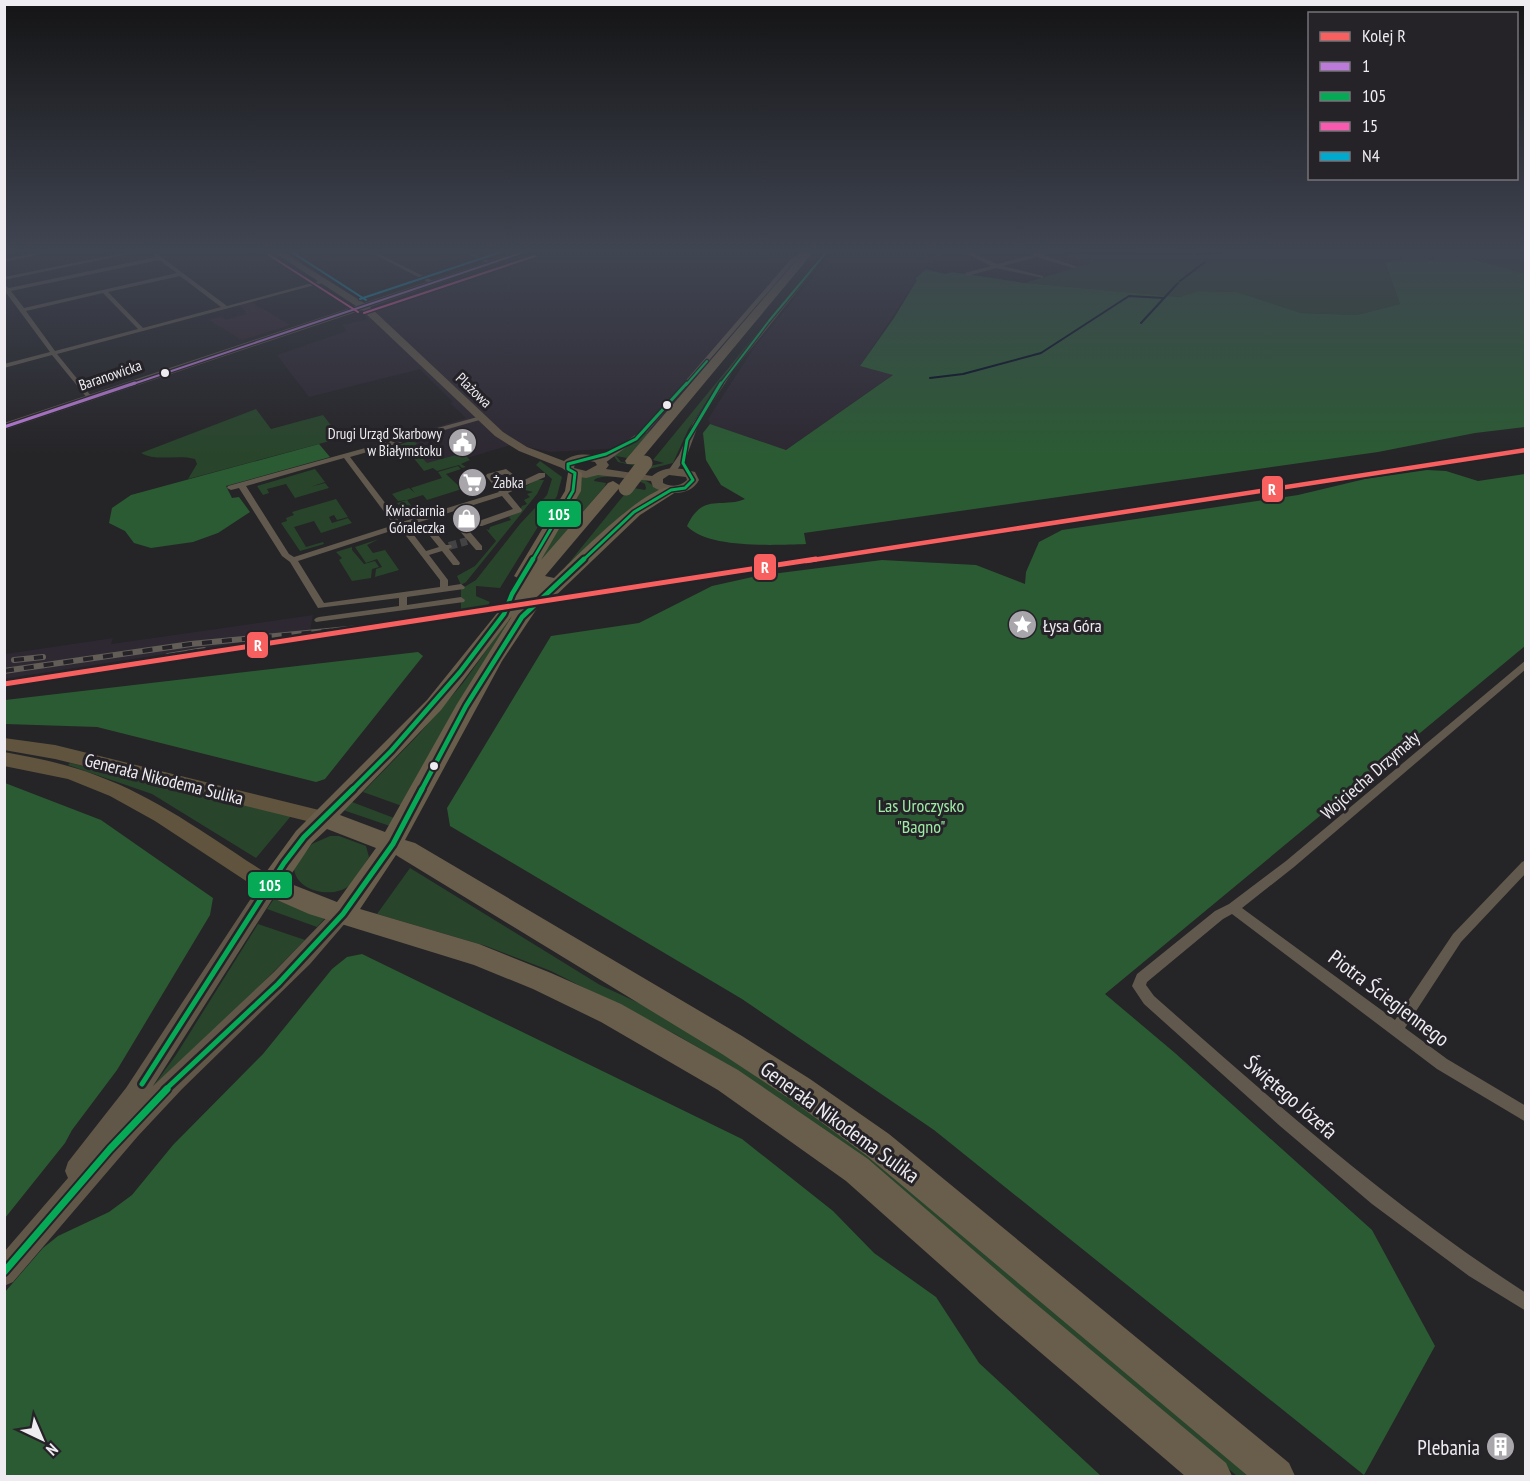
<svg xmlns="http://www.w3.org/2000/svg" width="1530" height="1481" font-family="'PT Sans Narrow',sans-serif">
<rect width="100%" height="100%" fill="#252427"/>
<!-- commercial -->
<path fill="#342630" d="M251,302L290,325L242,340L209,320L221,317L226,320L247,314L240,305Z"/>
<!-- built -->
<path fill="#2d2832" d="M550,249H808L644,447L551,452L514,444L467,458L426,464L402,437L466,418L450,403L453,402L420,369L309,397L277,355L347,331L342,325L368,319L362,312Z
M836,249H932L924,258L936,259L915,278L917,279L860,366L894,374L786,450L710,424L708,419L755,346Z
M313,615L309,636L167,658V654L5,679V654L113,638L111,644Z"/>
<!-- green -->
<path fill="#28452b" d="M1070,249H1505L1525,254V274L1458,256H1442L1434,260L1415,257L1385,264L1400,304L1357,315L1301,313L1237,292L1198,291L1179,297L1025,283L1090,263L1065,254Z
M785,299L720,381L688,430L673,463L649,469L618,462L614,456L651,430L713,359L627,458L616,456L621,462L650,466L664,463L653,460Z
M256,409L271,429L323,415L341,438L188,479L197,464L195,459C177,454 156,462 141,453Z
M411,441L417,443L413,448L427,463L463,453L470,460L461,464L466,467L462,468L459,465L437,471L433,468L424,471L404,446L400,447L398,445Z
M540,461L562,477L557,496L500,588L476,586V596L490,602L487,607L461,611V589L476,580L520,524L547,495L552,479L536,465Z
M458,466L461,469L446,474L462,489L427,500L423,495L407,500L413,508L404,511L397,503L407,500L398,501L392,494L409,488L415,493L411,488L442,478L438,472Z
M315,469L325,482L310,487L325,483L329,488L295,498L286,484L267,489L269,493L263,495L257,486Z
M600,474L643,479L662,491L551,585L628,490L634,488L645,490L646,488L645,484C631,477 608,474 595,479L594,481L606,483L605,486L518,589L573,499L579,477Z
M537,480H544L537,494L466,582L461,585L457,576L475,566L496,541L486,529L489,530L490,527L511,520L509,517L519,512L522,506L527,504L524,500L530,497L527,494L533,492L521,489Z
M336,499L348,517L337,520L334,515L329,517L332,523L348,518L352,523L321,533L314,521L294,527L306,547L323,542L324,544L300,551L281,523L287,521L286,518L294,515L292,512Z
M379,539L367,545L373,553L385,550L399,570L375,577L376,569L382,567L377,559L366,563L355,547Z
M352,547V550L364,564L375,561L379,567L372,569L371,578L352,581L339,560L342,558L336,552Z
M508,620H512L402,806L363,792L419,734L463,683Z
M70,763L291,816L256,858L152,794L68,765Z
M352,802L394,818L390,826L343,810Z
M330,836H339L366,846L369,857C363,866 358,878 350,885C333,900 294,891 294,867L312,844Z
M410,868L600,985L656,1011L740,1062L916,1191L1257,1476H1237L909,1199L735,1069L675,1034L551,971L486,946L377,914Z
M274,899L325,918L317,927L267,909Z
M258,924L305,940L133,1114L176,1055Z"/>
<!-- forest -->
<path fill="#2b5b33" d="M1442,256L1464,257L1525,274V427L1475,433L1378,452L804,533L806,544C776,545 708,549 687,526C703,492 721,509 745,499L721,485L706,460L703,433L710,424L786,450L893,375L860,366L894,318L917,280L915,279L926,269L945,274L952,272L1025,283L1179,297L1198,291L1237,292L1301,313L1357,315L1400,304L1385,263L1415,257L1434,260Z
M319,444L330,457L226,486L232,498L239,497L250,512L218,533L193,542L151,548L134,543L125,531L109,523L112,508L131,495Z
M1427,470L1446,471L1478,481L1525,474V646L1105,994L1175,1053L1372,1230L1435,1346L1364,1475L934,1130L742,999L450,826L447,808L551,636L639,623L712,586L757,576L882,560L976,565L1025,584L1026,572L1039,542L1062,530L1298,495L1365,479Z
M418,652L423,656L325,779L316,782L97,727L5,724V700Z
M5,783L101,820L213,898L210,915L117,1070L72,1130L65,1143L5,1218Z
M362,954L742,1139L833,1211L874,1253L936,1297L979,1363L1101,1476H5V1292L43,1248L58,1236L109,1212L132,1195L173,1145L263,1054L332,969L347,957Z"/>
<g fill="none" stroke-linecap="round" stroke-linejoin="round">
<!-- stream -->
<path stroke="#030b21" stroke-width="2" d="M1065,253L1192,254
M1197,254L1286,249
M1180,281L1205,262
M1141,323L1178,283
M930,378L963,374L1041,353L1129,296L1164,298"/>
<!-- street-tunnel -->
<path stroke="#434245" stroke-width="8" stroke-dasharray="8 4" stroke-linecap="butt" d="M449,546L467,541"/>
<!-- street -->
<path fill="#61594e" fill-rule="evenodd" d="M57,249H66L4,262V259Z
M144,249H152L4,280V277Z
M364,249H369L435,282L430,283Z
M458,249H464L493,263L488,264Z
M807,249H812L795,261L647,432L605,463H599V459L643,430L791,259Z
M827,249H831L733,371L699,423L687,455L675,473H669L668,471L679,455L693,423L729,369Z
M941,249H945L940,256H936Z
M958,249H964L997,264L1032,255L1016,249C1023,249 1029,253 1036,253C1045,254 1054,249 1062,249L1043,255L1078,267L1073,268L1037,257L1003,266L1043,276V278L996,268L967,276L965,273L991,266Z
M156,253L227,306L323,280L326,282L57,354L92,397V399H88L52,355L4,368V364L50,352L4,290V285L9,288L156,257L153,255ZM159,260L177,273L24,308L11,291ZM180,276L221,307L143,328L108,292ZM103,293L138,329L55,351L26,311Z
M481,416L483,417V419L350,457L399,521L402,522L499,492L486,476L487,474L506,469L522,481L539,473H545V477L508,493L522,510L521,512L482,526H476V522L513,509L502,496L407,526L426,551L439,547L430,536L434,534H437L446,545H451L452,547L449,549L460,563L459,565H453L442,551L429,555L448,580V586L461,584L465,587L464,589L407,597V605L461,597L465,600L464,602L316,622L314,620L316,618L319,617L399,606V598L318,608L290,562L282,556L239,488L231,490L227,488L228,486ZM344,458L394,525L294,557L289,554L246,486ZM505,474L516,484L505,489L495,477ZM400,528L440,580V587L324,603L298,561Z
M458,525H464L482,546V550H476L458,529Z
M1526,660V669L1294,867L1242,908L1395,1020L1453,934L1522,862L1526,860V873L1461,942L1405,1028L1447,1059L1526,1106V1122L1437,1069L1232,914L1223,919L1147,982L1146,985L1154,996C1273,1101 1391,1206 1526,1293V1311L1469,1276L1372,1204L1280,1126L1144,1004L1132,986L1137,974L1215,911L1229,904L1286,861Z"/>
<!-- secondary -->
<path fill="#615749" fill-rule="evenodd" d="M269,249H278L364,303L526,249H537L370,307L503,432L527,447L564,461C575,452 590,454 603,457L609,465L606,469L652,476C667,465 678,468 695,472L699,480C690,497 667,495 653,487L651,481L598,475L586,478L573,476L562,468L519,451L495,436L362,310L4,430V423L356,306ZM584,460L595,462L597,465L586,471L574,468L575,463ZM669,475L686,477L687,480C680,487 671,487 663,483V479Z
M270,878L277,880L280,886L277,892L153,1086L274,972L336,908L343,906L350,908L353,914L310,964L182,1089L138,1136L13,1282L4,1286V1252L68,1178L65,1171L68,1162L126,1088L263,880Z"/>
<!-- primary -->
<path fill="#60543e" fill-rule="evenodd" d="M4,738L55,745L323,811L330,813L333,818L330,823L323,825L55,759L4,750Z
M4,752C36,758 68,764 98,776C163,800 219,844 277,880L280,886L277,892L270,894L263,892L155,821L110,796L68,779L4,766Z"/>
<!-- highway -->
<path fill="#695e4c" fill-rule="evenodd" d="M806,249H816L637,464H627L625,461L627,458Z
M575,469L582,473L581,491L541,560L608,483L613,481L621,486L545,576L554,578C575,558 650,480 676,487L679,490L640,515L548,603L540,604L502,661L405,840L415,843L742,1036L810,1079L889,1134L1289,1463L1295,1476H1248L867,1156L790,1099L722,1054L399,857L396,855L360,909L479,944L551,973L621,1004L738,1070L868,1159L1023,1293L1226,1463L1232,1476H1185L999,1317L846,1181L718,1090L601,1022L533,989L474,965L309,914L261,893L258,886L261,879L296,831L427,700L523,581L514,576L565,491L568,473ZM512,616L457,704L385,832L340,815L441,710ZM327,829L376,848L337,902L286,882L312,843Z"/>
<defs>
<path id="rail" d="M168,656L204,650
M14,660L43,657
M4,671L191,644L390,625"/>
</defs>
<!-- rail casing -->
<use href="#rail" stroke="#625d57" stroke-width="6"/>
<!-- rail -->
<use href="#rail" stroke="#252328" stroke-width="4" stroke-dasharray="10" stroke-linecap="butt"/>
<!-- highway-bridge -->
<path stroke="#695e4c" stroke-width="15" d="M626,488L645,463"/>
<defs>
<path id="bus-1-far1" d="M130,385L533,249"/>
<path id="bus-1" d="M4,427L135,383"/>
<path id="bus-2-far4" d="M686,385L707,361
M720,385L769,321L829,249"/>
<path id="bus-2-far3" d="M532,561L573,491L575,473L568,469V464L606,454L636,439L687,383
M582,561L634,512L671,490L685,488L693,480L683,463L687,440L721,383"/>
<path id="bus-2-far2" d="M351,791L391,751L460,672L504,614L512,594L533,559
M421,791L466,706L522,617L584,559"/>
<path id="bus-2-far1" d="M142,1084L284,863L304,837L353,789
M165,1090L278,984L343,914L393,844L422,789"/>
<path id="bus-2" d="M4,1272L110,1149L167,1089"/>
<path id="bus-3" d="M269,255L358,312
M364,313L535,256"/>
<path id="bus-4" d="M287,249L366,300
M360,299L510,249"/>
</defs>
<!-- bus-1-far1 casing -->
<use href="#bus-1-far1" stroke="#252328" stroke-width="4.5"/>
<!-- bus-1 casing -->
<use href="#bus-1" stroke="#252328" stroke-width="6"/>
<!-- bus-2-far4 casing -->
<use href="#bus-2-far4" stroke="#252328" stroke-width="4.5"/>
<!-- bus-2-far3 casing -->
<use href="#bus-2-far3" stroke="#252328" stroke-width="6"/>
<!-- bus-2-far2 casing -->
<use href="#bus-2-far2" stroke="#252328" stroke-width="9"/>
<!-- bus-2-far1 casing -->
<use href="#bus-2-far1" stroke="#252328" stroke-width="10"/>
<!-- bus-2 casing -->
<use href="#bus-2" stroke="#252328" stroke-width="11"/>
<!-- bus-3 casing -->
<use href="#bus-3" stroke="#252328" stroke-width="4.5"/>
<!-- bus-4 casing -->
<use href="#bus-4" stroke="#252328" stroke-width="4.5"/>
<!-- bus-1-far1 -->
<use href="#bus-1-far1" stroke="#bd7bd9" stroke-width="2"/>
<!-- bus-1 -->
<use href="#bus-1" stroke="#bd7bd9" stroke-width="3"/>
<!-- bus-2-far4 -->
<use href="#bus-2-far4" stroke="#06aa56" stroke-width="2"/>
<!-- bus-2-far3 -->
<use href="#bus-2-far3" stroke="#06aa56" stroke-width="3"/>
<!-- bus-2-far2 -->
<use href="#bus-2-far2" stroke="#06aa56" stroke-width="4.5"/>
<!-- bus-2-far1 -->
<use href="#bus-2-far1" stroke="#06aa56" stroke-width="5"/>
<!-- bus-2 -->
<use href="#bus-2" stroke="#06aa56" stroke-width="7"/>
<!-- bus-3 -->
<use href="#bus-3" stroke="#f75aaf" stroke-width="2"/>
<!-- bus-4 -->
<use href="#bus-4" stroke="#00a9ce" stroke-width="2"/>
<defs>
<path id="rail-1-far1" d="M806,561L1526,450"/>
<path id="rail-1" d="M4,684L816,559"/>
</defs>
<!-- rail-1-far1 casing -->
<use href="#rail-1-far1" stroke="#252328" stroke-width="8"/>
<!-- rail-1 casing -->
<use href="#rail-1" stroke="#252328" stroke-width="10"/>
<!-- rail-1-far1 -->
<use href="#rail-1-far1" stroke="#f86060" stroke-width="4.5"/>
<!-- rail-1 -->
<use href="#rail-1" stroke="#f86060" stroke-width="5"/>
</g>
<!-- sky -->
<linearGradient id="sky" x2="0" y2="1"><stop stop-color="#141415"/><stop offset="0.55" stop-color="#404552"/><stop offset="1" stop-color="#404552" stop-opacity="0"/></linearGradient>
<rect width="1530" height="456" fill="url(#sky)"/>
<!-- icons -->
<defs>
<symbol id="civic-disc" viewBox="-11 -11 22 22"><circle r="9.5" fill="#a8a6aa" stroke="#252328"/><path d="M-.6-6.5H3V-4.5H.6V-3L4-1V1h2V6H-6V1h2V-1L-.6-3ZM-1.2 2.5V6h2.4V2.5Z" fill="#fff"/></symbol>
<symbol id="supermarket-disc" viewBox="-11 -11 22 22"><circle r="9.5" fill="#a8a6aa" stroke="#252328"/><path d="M-6-5.5h2.5l.6 2H6L4.5 2H-2.5L-4.4-4H-6ZM-1.5 3.2a1.3 1.3 0 1 0 .1 0ZM3 3.2a1.3 1.3 0 1 0 .1 0Z" fill="#fff"/></symbol>
<symbol id="shop-disc" viewBox="-11 -11 22 22"><circle r="9.5" fill="#a8a6aa" stroke="#252328"/><path d="M-5-2.5h2.3a2.7 3.5 0 0 1 5.4 0H5L5.5 6h-11ZM-1.5-2.5h3a1.5 2.3 0 0 0-3 0Z" fill="#fff"/></symbol>
<symbol id="sight-disc" viewBox="-11 -11 22 22"><circle r="9.5" fill="#a8a6aa" stroke="#252328"/><path d="M0-6L1.8-2.2L6-1.7L2.9 1.2L3.7 5.4L0 3.3L-3.7 5.4L-2.9 1.2L-6-1.7L-1.8-2.2Z" fill="#fff"/></symbol>
<symbol id="building-disc" viewBox="-11 -11 22 22"><circle r="9.5" fill="#a8a6aa" stroke="#252328"/><path d="M-4-6H4V6H1V3H-1V6H-4ZM-2.5-4.3h1.7v1.8h-1.7ZM.8-4.3h1.7v1.8H.8ZM-2.5-1h1.7V.8h-1.7ZM.8-1h1.7V.8H.8Z" fill="#fff"/></symbol>
</defs>
<g fill-rule="evenodd">
<use href="#civic-disc" x="446" y="426" width="33" height="33"/>
<use href="#supermarket-disc" x="456" y="466" width="33" height="33"/>
<use href="#shop-disc" x="450" y="502" width="33" height="33"/>
<use href="#sight-disc" x="1006" y="608" width="33" height="33"/>
<use href="#building-disc" x="1484" y="1430" width="33" height="33"/>
</g>
<!-- markers -->
<g fill="#eeecf0" stroke="#252328" stroke-width="2">
<circle cx="165" cy="373" r="5"/>
<circle cx="667" cy="405" r="5"/>
<circle cx="434" cy="766" r="5"/>
</g>
<g text-anchor="middle" dominant-baseline="central" stroke-width="6" stroke-linejoin="round" paint-order="stroke">
<!-- far-street labels -->
<g font-size="15" fill="#eeecf0" stroke="#252328">
<text transform="translate(110 375) rotate(-19)">Baranowicka</text>
<text transform="translate(474 390) rotate(44)">Plażowa</text>
</g>
<!-- far-poi labels -->
<g font-size="15" fill="#eeecf0" stroke="#252328" text-anchor="end">
<text x="442" y="433">Drugi Urząd Skarbowy<tspan x="442" dy="17">w Białymstoku</tspan></text>
<text x="493" y="482" text-anchor="start">Żabka</text>
<text x="445" y="510">Kwiaciarnia<tspan x="445" dy="17">Góraleczka</tspan></text>
</g>
<!-- poi labels -->
<g font-size="18" fill="#eeecf0" stroke="#252328" text-anchor="start">
<text x="1043" y="625">Łysa Góra</text>
</g>
<!-- street labels -->
<g font-size="18" fill="#eeecf0" stroke="#252328">
<text transform="translate(1370 775) rotate(-41)">Wojciecha Drzymały</text>
<text transform="translate(164 779) rotate(14)">Generała Nikodema Sulika</text>
</g>
<!-- park labels -->
<g font-size="18" fill="#9deda5" stroke="#252328">
<text x="921" y="805">Las Uroczysko<tspan x="921" dy="21">"Bagno"</tspan></text>
</g>
<!-- near-street labels -->
<g font-size="21" fill="#eeecf0" stroke="#252328">
<text transform="translate(1389 998) rotate(37)">Piotra Ściegiennego</text>
<text transform="translate(1291 1097) rotate(41)">Świętego Józefa</text>
<text transform="translate(840 1122) rotate(36)">Generała Nikodema Sulika</text>
</g>
<!-- near-poi labels -->
<g font-size="21" fill="#eeecf0" stroke="#252328" text-anchor="end">
<text x="1480" y="1447">Plebania</text>
</g>
</g>
<g stroke="#252328" stroke-width="2">
<rect x="1261" y="475" width="23" height="28" rx="6" fill="#f86060"/>
<rect x="536" y="500" width="46" height="28" rx="6" fill="#06aa56"/>
<rect x="753" y="553" width="24" height="28" rx="6" fill="#f86060"/>
<rect x="246" y="631" width="23" height="28" rx="6" fill="#f86060"/>
<rect x="247" y="871" width="46" height="28" rx="6" fill="#06aa56"/>
</g>
<g font-size="16" text-anchor="middle" font-weight="bold" fill="#fff">
<text x="1272" y="495">R</text>
<text x="559" y="520">105</text>
<text x="765" y="573">R</text>
<text x="258" y="651">R</text>
<text x="270" y="891">105</text>
</g>
<!-- border -->
<rect width="1530" height="1481" fill="none" stroke="#eeecf0" stroke-width="12"/>
<!-- legend -->
<rect x="1308" y="12" width="210" height="168" fill="#252328" stroke="#757378" stroke-width="1.5"/>
<rect x="1320" y="32" width="30" height="9" fill="#f86060" stroke="#757378" stroke-width="1.5"/>
<text x="1362" y="42" font-size="18" fill="#eeecf0">Kolej R</text>
<rect x="1320" y="62" width="30" height="9" fill="#bd7bd9" stroke="#757378" stroke-width="1.5"/>
<text x="1362" y="72" font-size="18" fill="#eeecf0">1</text>
<rect x="1320" y="92" width="30" height="9" fill="#06aa56" stroke="#757378" stroke-width="1.5"/>
<text x="1362" y="102" font-size="18" fill="#eeecf0">105</text>
<rect x="1320" y="122" width="30" height="9" fill="#f75aaf" stroke="#757378" stroke-width="1.5"/>
<text x="1362" y="132" font-size="18" fill="#eeecf0">15</text>
<rect x="1320" y="152" width="30" height="9" fill="#00a9ce" stroke="#757378" stroke-width="1.5"/>
<text x="1362" y="162" font-size="18" fill="#eeecf0">N4</text>
<!-- north arrow -->
<g transform="translate(42 1439) rotate(136)" stroke="#252328" stroke-width="4.5" paint-order="stroke">
<path d="M0-4.5L10 22L0 15L-10 22Z" fill="#eeecf0"/>
<text y="-9" font-size="16" font-weight="bold" text-anchor="middle" fill="#eeecf0">N</text>
</g>
</svg>
